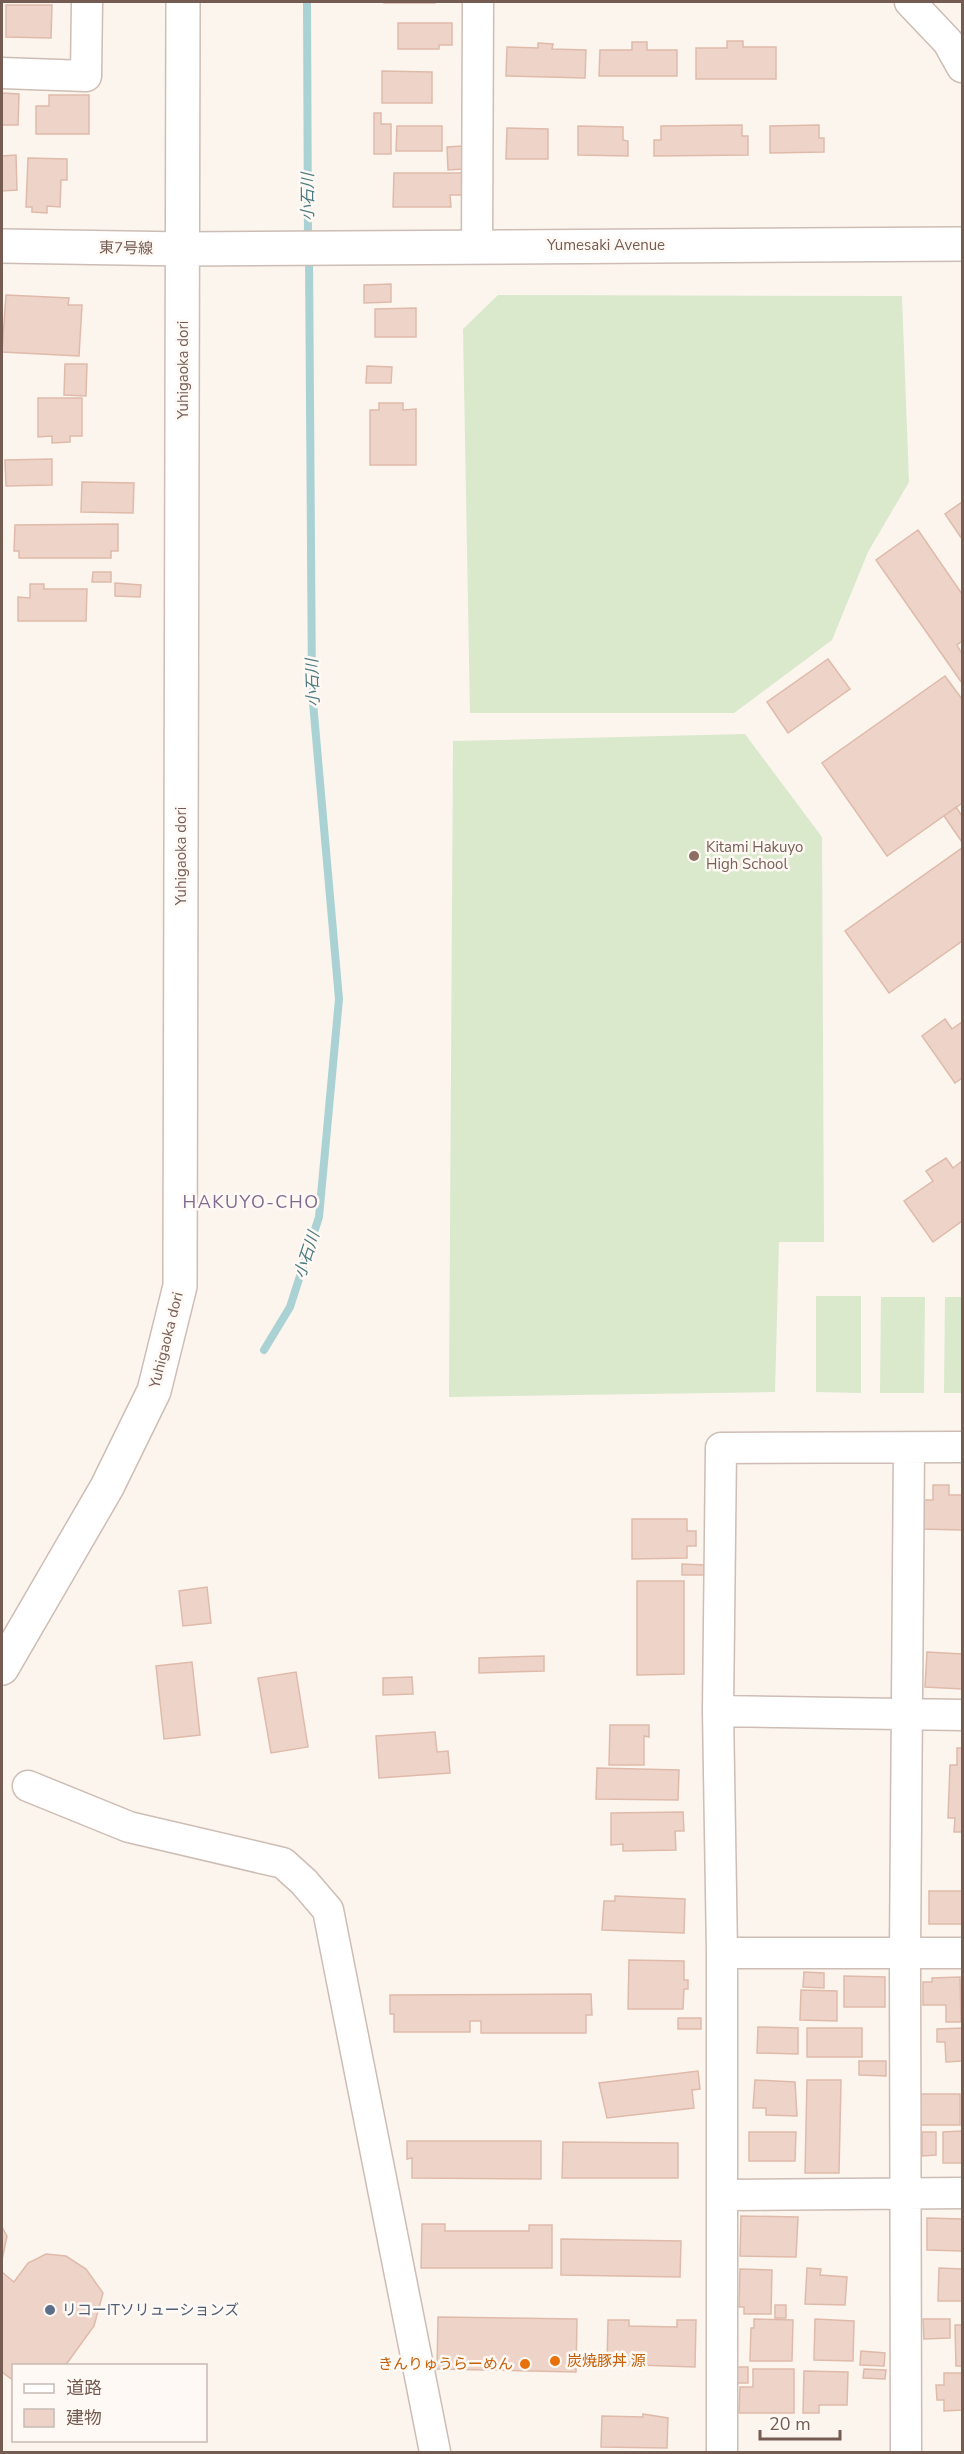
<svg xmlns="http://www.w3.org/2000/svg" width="964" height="2454" font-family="'Nunito Sans','Noto Sans JP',sans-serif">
<rect width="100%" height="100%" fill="#fbf5ee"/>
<!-- grass -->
<path fill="#dae8cc" d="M498,295L902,296L909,482L868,552L832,640L734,713H470L463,329Z
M745,734L822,837L824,1242H779L775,1392L449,1397L453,741Z
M816,1296H861V1393L816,1392Z
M881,1297H925L924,1393H880Z
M945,1297H962V1393H944Z"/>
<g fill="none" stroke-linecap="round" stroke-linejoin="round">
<!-- stream -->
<path stroke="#aad1d4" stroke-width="8" d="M307,2L308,242
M264,1350L290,1307L319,1217L339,999L312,691L309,255"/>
</g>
<!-- building -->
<path fill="#eed4c8" stroke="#dfbaaa" stroke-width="1.5" d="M384,2H435V3H384Z
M6,5H52L51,38L6,37Z
M398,23H452V45H439V49H398Z
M727,41H743V47H776V79H696V48H727Z
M632,42H647V50H677V76H599L600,50H632Z
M538,43L553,44L552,49L586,50L585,78L506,76L507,47L538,48Z
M382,71L432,72V103H382Z
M2,93L19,94L18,125H2Z
M49,95H89V134H36V106H49Z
M374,113H381V124H391V154H374Z
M742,125V136H748V155L654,156V140H661V126Z
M819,125V138H824V152L770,153V126Z
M397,126H442V151H396Z
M578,126L623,127V140L628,141V156L578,155Z
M507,128L548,129V159H506Z
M462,146L463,169L448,170L447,147Z
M16,155L17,190L2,191V156Z
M28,158L67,159V180H61L60,207L47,206V213L32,212V207H26Z
M394,173H464V195H450L451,207H393Z
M391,284V302L364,303V285Z
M6,295L69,298L68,305H82L79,356L2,352Z
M416,308V337H375V309Z
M65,364H87L86,396L64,395Z
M367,366L392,367L391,383H366Z
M38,398H82V436H70V442L52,443V436L38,437Z
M379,403H403V410L416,409V465H370V410H379Z
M52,459V485L6,486L5,460Z
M82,482L134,483L133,513L81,512Z
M962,502V539L945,514Z
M118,524V551H111V558H19V551H14L15,525Z
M918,530L962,594V641L957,645L962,654V683L876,560Z
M93,572H111V582H92Z
M115,583L141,585L140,597L115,596Z
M30,584H44V589H87L86,621H18V597L30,598Z
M828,659L850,689L788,733L767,702Z
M945,676L962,699V803L887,856L822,763Z
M956,807L962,816V842L944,816Z
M962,848V941L889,993L845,931Z
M945,1019L952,1029L962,1022V1078L955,1083L922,1036Z
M946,1158L953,1168L962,1161V1221L933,1242L904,1201L933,1181L926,1171Z
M933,1485H949V1495H962V1530L921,1529V1500H933Z
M632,1519H687V1531H696V1546H687V1558L632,1559Z
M682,1564L706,1565V1575H682Z
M637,1581H684V1674L637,1675Z
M207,1587L211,1623L183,1626L179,1591Z
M927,1652L962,1654V1689L925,1687Z
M544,1656V1671L479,1673V1658Z
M192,1662L200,1735L164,1739L156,1666Z
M296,1672L308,1747L271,1753L258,1678Z
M412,1677L413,1694L383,1695V1678Z
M610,1725H649V1737L644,1736V1765H609Z
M435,1732L437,1752L448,1751L450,1773L379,1778L376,1736Z
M957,1748H962V1832H954L955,1818H948L950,1765H957Z
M597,1768L679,1770L678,1800L596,1799Z
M683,1812L684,1831H675L676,1850L623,1851V1844L611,1845V1813Z
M929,1891H962V1924H929Z
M615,1896L685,1899L684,1933L602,1930L604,1901H615Z
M629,1960L684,1961V1980H688V1989H684L683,2009H628Z
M804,1972L824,1973V1988L803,1987Z
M844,1976L885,1977V2007H844Z
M960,1977L961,2022H946V2005H923V1982H932V1978Z
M801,1990L837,1991V2021L800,2020Z
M591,1994L592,2015H586V2033H481V2021H470V2032H394V2014H390V1995Z
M678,2018H701V2029H678Z
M758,2027L798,2028V2054L757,2053Z
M807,2028H862V2057H807Z
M962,2028V2061L946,2062L945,2042H937V2029Z
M859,2061H886V2076L859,2075Z
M698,2071L700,2089L692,2090L694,2108L607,2118L599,2083Z
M755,2080L795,2082L797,2116L766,2115V2108H753Z
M807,2080H841L839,2173H805Z
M919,2094H960V2125H919Z
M962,2131V2163H943V2132Z
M749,2132H796L795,2161H749Z
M922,2132H936V2155L922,2156Z
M407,2141H541V2179L412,2178V2158L407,2159Z
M563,2142L678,2143V2178H562Z
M741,2216L798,2217L796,2257L740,2256Z
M927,2218L962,2219V2251L927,2250Z
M422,2224H445V2231H529V2225H552V2268H421Z
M2,2227L7,2236L2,2260Z
M561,2239L681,2241L680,2277L561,2275Z
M46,2254L66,2256L86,2269L103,2293L94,2326L65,2366H14V2381L2,2372V2272L14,2282L28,2263Z
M807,2268L821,2269L820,2275L847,2277L845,2305L805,2304Z
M939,2268L962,2269V2301H938Z
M740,2269L772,2270L771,2314H744V2307H739Z
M775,2305H786V2318H775Z
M438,2317L577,2319L576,2372L437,2369Z
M754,2319L793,2320L792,2361H750L751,2328H754Z
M815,2319L854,2321L853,2361L814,2360Z
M923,2319H950V2338L924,2339Z
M608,2320H629V2326L677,2327V2320H696L695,2367L607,2364Z
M955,2325H962V2366H956Z
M861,2351L885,2353L884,2366L860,2365Z
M729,2367H748V2383H729Z
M753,2369H794V2413H739L740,2387H753Z
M864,2369L886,2370L885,2379L863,2378Z
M804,2371L848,2372L847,2405H819V2413H803Z
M944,2373H962V2410L944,2411V2400H937L936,2385H944Z
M643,2414L668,2418L667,2448L601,2447L602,2416L643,2417Z"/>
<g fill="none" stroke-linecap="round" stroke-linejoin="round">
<defs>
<path id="minor" d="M910,2L948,42L962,67
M2,73L86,76L87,2
M477,246L478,2
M718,1711L962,1715
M28,1786L129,1827L283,1863L304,1882L328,1910L435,2452
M722,1953H962
M722,2195L962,2193
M722,2452V1953L718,1711L721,1448L962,1447
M906,2452L905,1952L909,1448"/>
<path id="tertiary" d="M2,246L184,249L962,244
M2,1668L107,1487L154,1391L180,1286L183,2"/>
</defs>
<!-- minor casing -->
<use href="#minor" stroke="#cdbdb4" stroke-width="33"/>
<!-- tertiary casing -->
<use href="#tertiary" stroke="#cdbdb4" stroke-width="36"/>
<!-- minor -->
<use href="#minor" stroke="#fff" stroke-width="30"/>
<!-- tertiary -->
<use href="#tertiary" stroke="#fff" stroke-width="33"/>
</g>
<!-- markers -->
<circle fill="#8d6e63" stroke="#fef9f4" stroke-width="2" cx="694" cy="856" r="6"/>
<circle fill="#5c6f8a" stroke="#fef9f4" stroke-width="2" cx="50" cy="2310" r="6"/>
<g fill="#e8710a" stroke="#fef9f4" stroke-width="2">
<circle cx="555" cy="2361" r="6"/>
<circle cx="525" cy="2364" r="6"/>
</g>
<g text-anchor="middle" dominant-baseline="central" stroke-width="5" stroke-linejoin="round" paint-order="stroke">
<!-- street labels -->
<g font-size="15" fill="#755c52" stroke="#fef9f4">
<text x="606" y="245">Yumesaki Avenue</text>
<text transform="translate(126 248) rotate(1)">東7号線</text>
<text transform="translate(183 370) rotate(-90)">Yuhigaoka dori</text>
<text transform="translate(181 856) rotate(-90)">Yuhigaoka dori</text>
<text transform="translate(166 1340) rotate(-76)">Yuhigaoka dori</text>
</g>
<!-- education labels -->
<g font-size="15" fill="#785e54" stroke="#fef9f4" text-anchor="start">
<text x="706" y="847">Kitami Hakuyo<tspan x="706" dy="17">High School</tspan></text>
</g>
<!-- service labels -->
<g font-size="15" fill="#4e5e75" stroke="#fef9f4" text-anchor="start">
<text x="62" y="2310">リコーITソリューションズ</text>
</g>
<!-- food labels -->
<g font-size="15" fill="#c56008" stroke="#fef9f4" text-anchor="start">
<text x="567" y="2361">炭焼豚丼 源</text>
<text x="513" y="2364" text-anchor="end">きんりゅうらーめん</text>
</g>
<!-- water labels -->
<g font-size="16" font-style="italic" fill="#4a7a7f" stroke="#fef9f4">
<text transform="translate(308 197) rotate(-90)">小石川</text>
<text transform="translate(313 683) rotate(-92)">小石川</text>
<text transform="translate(307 1255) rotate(-72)">小石川</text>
</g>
<!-- quarter labels -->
<g font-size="18" letter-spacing="1.5" fill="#806a90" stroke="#fef9f4">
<text x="251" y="1202">HAKUYO-CHO</text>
</g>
</g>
<!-- border -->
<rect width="964" height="2454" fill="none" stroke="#755c52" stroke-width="6"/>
<!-- legend -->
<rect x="12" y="2364" width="195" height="78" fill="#fef9f4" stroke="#c7bab3" stroke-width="1.5"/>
<rect x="24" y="2384" width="30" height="9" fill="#ffffff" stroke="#c7bab3" stroke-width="1.5"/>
<text x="66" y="2394" font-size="18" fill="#755c52">道路</text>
<rect x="24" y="2409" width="30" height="18" fill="#eed4c8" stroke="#c7bab3" stroke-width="1.5"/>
<text x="66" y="2424" font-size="18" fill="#755c52">建物</text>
<!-- scale -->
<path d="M760 2430v9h80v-9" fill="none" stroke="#755c52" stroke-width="3"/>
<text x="769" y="2430" font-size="18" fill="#755c52" stroke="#fef9f4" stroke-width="4.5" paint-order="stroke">20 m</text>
</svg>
